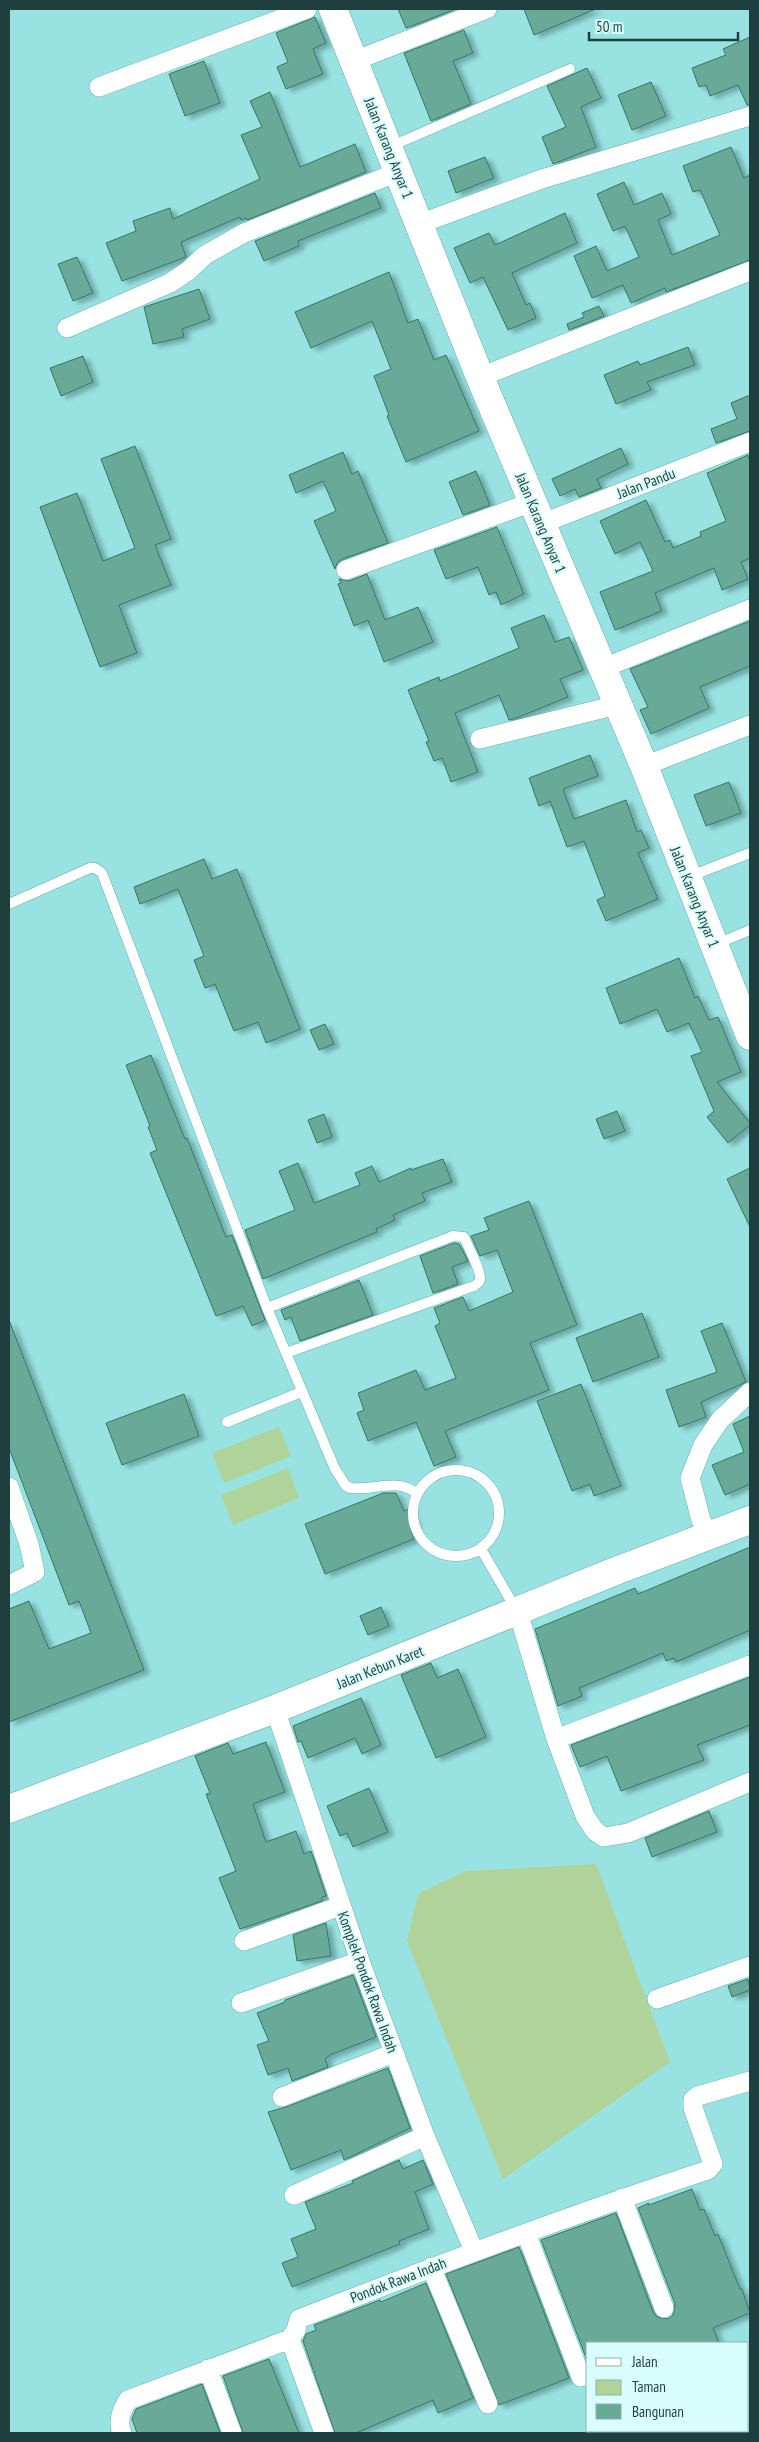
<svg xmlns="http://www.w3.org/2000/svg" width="759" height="2442" font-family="'PT Sans Narrow',sans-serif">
<defs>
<filter id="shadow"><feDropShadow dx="5.5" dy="3" stdDeviation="2.5" flood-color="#0004"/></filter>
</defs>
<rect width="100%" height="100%" fill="#98e3e2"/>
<!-- green -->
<path fill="#afd399" d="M279,1427L291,1456L224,1483L212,1453Z
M288,1468L299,1498L233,1525L221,1495Z
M596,1864L670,2062L503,2179L407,1941L418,1894L466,1871Z"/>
<!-- building -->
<path fill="#67aa97" stroke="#337765" filter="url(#shadow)" d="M398,9H456L406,28Z
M524,9H596L534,35Z
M315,17L326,43L313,49L323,74L286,89L277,67L288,62L276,33Z
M464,30L473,53L453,61L471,104L431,121L404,53Z
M750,37V105H747L738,85L710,96L706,85L699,87L692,68L726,55L723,49Z
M204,61L220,103L185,116L169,74Z
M587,68L601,98L581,107L596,147L553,164L542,137L566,127L547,86Z
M651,82L666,116L632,130L618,95Z
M270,92L300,167L355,144L366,172L247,220L246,218L241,220L240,217L181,242L186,257L122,281L106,243L136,231L133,221L170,208L173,219L260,179L241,135L262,127L250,101Z
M731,147L744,178L750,175V260L666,292L665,288L631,303L623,285L592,298L574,256L596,246L607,271L639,257L625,226L613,231L597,194L624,182L634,205L662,193L671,214L658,220L672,255L720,235L700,190L693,192L683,166Z
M485,157L494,178L456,193L448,171Z
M375,193L381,208L298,241L299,246L264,261L255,241Z
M565,213L577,243L512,273L526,305L530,303L536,318L508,330L483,277L470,283L454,248L489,233L495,245Z
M77,257L93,293L73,301L58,264Z
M389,272L408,323L418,319L434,360L446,355L479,431L406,462L387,416L389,415L374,376L391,369L372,321L311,348L295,312Z
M199,289L210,319L182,329L184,337L153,344L144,307Z
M599,306L604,316L569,330L567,324L584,317L582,313Z
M688,347L695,365L647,382L651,390L616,404L604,375L638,361L640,365Z
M83,356L93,382L61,396L50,368Z
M750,395V431L716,443L711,429L737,419L731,403Z
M135,446L171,539L155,545L171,585L119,605L137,653L100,667L40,507L77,493L103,561L135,548L101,459Z
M621,448L628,464L597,479L601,488L579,497L575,489L560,496L552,479Z
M343,452L352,474L358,471L388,543L342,559L337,563L335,569L314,521L336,511L323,481L296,493L289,475Z
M748,455L750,461V558L741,562L748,579L722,590L714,568L655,593L662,611L615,630L600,592L653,571L640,542L615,554L600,521L646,500L665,542L670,540L673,548L701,536L700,532L726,521L707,473Z
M476,471L490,505L463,515L449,482Z
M497,527L524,594L501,605L496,592L489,595L478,567L446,579L434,550Z
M367,574L385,620L418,607L433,642L384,662L368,620L354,626L338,584L341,583L339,579L349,581Z
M544,615L555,642L569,637L583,670L560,679L568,697L514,719L509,720L499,695L455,713L478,772L451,782L442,758L434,761L426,742L429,741L408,690L439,677L440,681L519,648L511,628Z
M750,621V666L700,687L709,708L651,734L640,710L648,707L630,669Z
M590,755L598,776L563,789L574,819L626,800L637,832L641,830L649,848L638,853L658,899L606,921L597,900L605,896L584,841L567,847L550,801L539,806L529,778Z
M729,782L741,813L706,826L694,795Z
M204,859L212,879L237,869L300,1029L266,1043L258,1022L234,1031L215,984L205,988L194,960L204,956L178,889L140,904L134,887Z
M679,958L695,998L698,996L709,1020L718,1017L741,1072L717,1082L750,1123V1125L728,1143L707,1117L714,1111L691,1056L702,1052L689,1023L667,1032L657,1009L620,1024L606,988Z
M325,1024L334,1044L319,1050L310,1030Z
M151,1055L185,1139L187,1138L226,1237L232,1235L265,1320L252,1326L243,1306L216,1316L150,1153L157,1150L148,1127L150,1126L126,1065Z
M617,1111L625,1131L604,1139L596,1119Z
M324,1114L332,1137L317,1143L308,1120Z
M443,1159L452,1182L422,1193L425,1201L393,1215L395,1220L376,1229L377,1232L263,1279L245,1230L295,1210L279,1171L298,1163L314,1203L360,1185L355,1173L372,1166L379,1182L411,1168V1170Z
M750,1168V1227L727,1179Z
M529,1201L577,1325L530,1343L549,1390L445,1431L456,1457L434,1466L416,1422L368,1441L357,1413L364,1410L358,1393L416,1370L425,1390L456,1378L435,1326L440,1323L434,1308L463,1297L469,1311L513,1292L497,1250L480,1256L471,1236L489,1230L484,1218Z
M454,1243L459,1244L468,1261L452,1267L458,1284L433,1293L420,1256Z
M359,1280L373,1315L300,1341L291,1317L285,1320L281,1310Z
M642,1313L659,1357L593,1382L576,1338Z
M9,1320L144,1670L9,1722V1609L29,1601L49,1649L91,1633L79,1601L69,1605L9,1448Z
M722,1323L746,1382L701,1402L706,1417L679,1427L666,1390L717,1372L701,1331Z
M581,1384L621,1486L594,1496L590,1484L572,1491L537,1401Z
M184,1394L199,1436L122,1465L106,1423Z
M750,1416V1484L725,1495L712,1465L744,1452L733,1424Z
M383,1493H396L404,1511L409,1509L415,1526L410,1528L414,1539L325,1574L305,1524Z
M750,1547V1630L676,1662L674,1658L666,1661L663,1653L579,1688L582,1696L558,1706L535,1629L635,1588L638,1594Z
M381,1607L389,1626L368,1635L360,1616Z
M431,1663L437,1678L458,1669L486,1737L436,1758L401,1675Z
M750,1677V1725L697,1745L704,1760L621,1791L607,1756L580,1767L571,1745Z
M361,1698L381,1745L362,1754L355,1738L308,1758L301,1741L298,1742L293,1726Z
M266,1742L285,1792L253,1804L266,1842L296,1831L304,1854L311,1851L326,1896L322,1897V1901L240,1929L219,1878L236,1871L206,1794L210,1793L195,1756L228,1743L233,1754Z
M369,1788L388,1832L353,1847L347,1833L340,1836L327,1806Z
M709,1811L717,1832L652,1857L645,1838Z
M326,1923L331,1956L297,1961L293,1935Z
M353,1975L376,2037L330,2055L325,2059L328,2067L292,2081L288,2068L268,2075L257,2045L269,2041L257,2013L285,2002V2000Z
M748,1979L750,1990L732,1997L728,1986Z
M388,2068L410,2128L344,2160L341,2150L291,2170L268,2112L286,2107Z
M399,2160L403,2169L423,2160L433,2184L415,2192L429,2229L399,2241L400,2244L292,2287L282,2263L298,2257L291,2239L316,2229L305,2202L353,2183L352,2181Z
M692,2189L700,2210L704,2209L715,2236L718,2234L740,2289H742L750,2313L713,2328L719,2343H588V2363L541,2240L616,2213L653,2312L657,2317L668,2319L673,2315L675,2304L638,2208L649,2203V2205Z
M519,2247L569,2378L499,2405L446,2274Z
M426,2283L473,2398L438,2413L433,2400L356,2433H335L303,2341L306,2334L316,2330L314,2325L380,2300L381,2302Z
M269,2359L299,2433H243L223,2376Z
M202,2384L220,2433H137L132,2419L136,2409Z"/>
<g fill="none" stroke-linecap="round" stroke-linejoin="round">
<defs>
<path id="service" d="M389,147L570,69
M688,877L750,853
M9,904L90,868H95L102,873L267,1308L335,1469L346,1486L351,1488C374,1491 399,1477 417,1494
M714,945L750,930
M267,1308L453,1236L464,1237C467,1244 482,1273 480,1280C479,1283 477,1284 474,1286L286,1353
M227,1422L301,1392
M413 1513a43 43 0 1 1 86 0a43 43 0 1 1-86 0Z
M481,1549L517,1611"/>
<path id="minor" d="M354,61L487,9
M99,87L307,9
M419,224L542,179L750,116
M67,328L170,283L188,271L205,255L244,233L398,172
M480,377L750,271
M541,524L750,442
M346,570L532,502
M603,668L750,609
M480,739L617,705
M644,766L750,725
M9,1487L29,1544L35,1572L9,1585
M709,1536L701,1520L690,1478L703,1445L720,1420L750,1392
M518,1612L556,1739L585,1816L595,1831L604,1837L628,1833L750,1782
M275,1709L360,1961L425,2136L474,2251
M556,1739L750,1665
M244,1941L340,1906
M657,1999L750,1966
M241,2003L360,1961
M282,2097L394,2053
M294,2195L425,2136
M622,2198L664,2308
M526,2233L581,2377
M431,2267L488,2404
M290,2339L324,2433
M208,2369L232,2433
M122,2433C117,2422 122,2409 128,2400L290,2339L296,2330L299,2319C434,2266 570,2215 708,2170L713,2164L693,2108V2100L698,2096L750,2081"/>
<path id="primary" d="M333,9L480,377L644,766L750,1036
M9,1809L275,1709L613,1572L750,1520"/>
</defs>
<!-- service casing -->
<use href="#service" stroke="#63aeac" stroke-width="11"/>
<!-- minor casing -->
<use href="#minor" stroke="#63aeac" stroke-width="20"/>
<!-- primary casing -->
<use href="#primary" stroke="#63aeac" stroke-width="29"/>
<!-- service -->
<use href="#service" stroke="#fff" stroke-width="10"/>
<!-- minor -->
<use href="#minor" stroke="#fff" stroke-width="19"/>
<!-- primary -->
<use href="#primary" stroke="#fff" stroke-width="28"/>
</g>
<g text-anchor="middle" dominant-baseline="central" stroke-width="4" stroke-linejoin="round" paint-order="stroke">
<!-- street labels -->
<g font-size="15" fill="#1f3f3e" stroke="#d9fdfc">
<text transform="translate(389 148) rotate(68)">Jalan Karang Anyar 1</text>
<text transform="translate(646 483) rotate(-21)">Jalan Pandu</text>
<text transform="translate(541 523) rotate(67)">Jalan Karang Anyar 1</text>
<text transform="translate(695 897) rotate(68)">Jalan Karang Anyar 1</text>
<text transform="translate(380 1667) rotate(-22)">Jalan Kebun Karet</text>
<text transform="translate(368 1982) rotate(70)">Komplek Pondok Rawa Indah</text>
<text transform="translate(398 2280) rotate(-21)">Pondok Rawa Indah</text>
</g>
</g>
<!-- border -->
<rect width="759" height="2442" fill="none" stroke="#1f3f3e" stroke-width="20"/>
<!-- legend -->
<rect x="586" y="2342" width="162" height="90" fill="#d9fdfc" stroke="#8fb1b0"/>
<rect x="596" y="2358" width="25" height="8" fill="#ffffff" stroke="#8fb1b0"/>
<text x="632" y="2367" font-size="15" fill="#1f3f3e">Jalan</text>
<rect x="596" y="2380" width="25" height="15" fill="#afd399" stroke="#8fb1b0"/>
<text x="632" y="2392" font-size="15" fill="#1f3f3e">Taman</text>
<rect x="596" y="2404" width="25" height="15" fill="#67aa97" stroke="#8fb1b0"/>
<text x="632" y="2417" font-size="15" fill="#1f3f3e">Bangunan</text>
<!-- scale -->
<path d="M589 32v8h149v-8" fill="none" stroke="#1f3f3e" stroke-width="2.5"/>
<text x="596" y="32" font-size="15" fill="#1f3f3e" stroke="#d9fdfc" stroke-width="4" paint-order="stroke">50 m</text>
</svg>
